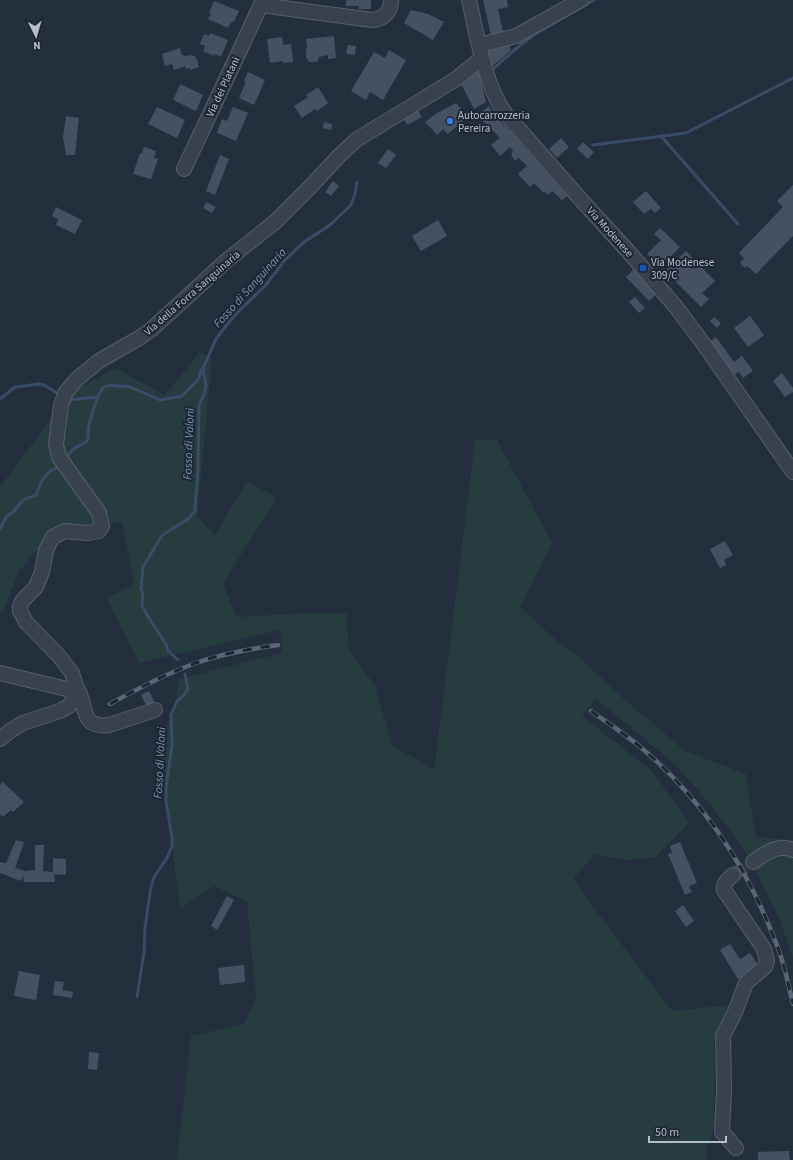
<svg xmlns="http://www.w3.org/2000/svg" width="793" height="1160" font-family="'Source Sans 3',sans-serif">
<rect width="100%" height="100%" fill="#242f3e"/>
<!-- green -->
<path fill="#263c3f" d="M200,352L212,358L197,516L215,535L247,481L277,498L223,583L236,617L291,614L346,613L349,650L375,686L392,745L434,770L475,440H497L552,543L520,607L556,640L580,658L623,698L685,751L746,774L750,803L756,837L793,840V957L780,920L758,875L738,840L713,808L676,765L627,724L595,699L582,716L652,771L689,823L655,857L625,860L595,854L574,878L588,900L672,1011L727,1005L726,1013L714,1039V1124L706,1152V1160H177L191,1036L244,1024L256,997L247,902L214,886L180,909L158,737L174,715L179,679L282,653L280,630L139,663L107,599L134,583L122,522L49,536L19,571L3,612L0,613V487L71,392L115,368L165,395Z"/>
<g fill="none" stroke-linecap="round" stroke-linejoin="round">
<!-- stream -->
<path stroke="#394c67" stroke-width="3" d="M494,68L518,47L535,34L594,0
M661,136L738,224
M593,145L686,133L793,78
M0,399L15,387L39,384L44,385L60,395
M68,400L98,397
M65,460C68,455 71,451 75,448C79,445 86,444 88,439C89,437 88,433 88,430C89,423 98,391 104,387C111,383 121,388 128,386L160,400L182,396L197,381L200,375L201,370L205,364L216,339L229,322L237,313L265,286L285,260L304,242L330,225L351,205L355,194L357,182
M0,529L7,516L13,512L23,500L36,495L41,482L50,471L61,466
M178,660L168,651L167,646L147,615L142,605L143,594L141,589L143,567L161,537L164,534L188,519L196,510L195,508L198,470L199,405L204,395L206,386L203,370L204,368
M137,997L144,952L145,927L151,887L154,877L167,858L172,846V838L166,800V787L172,745L171,715L177,701L184,695L188,689L185,674"/>
</g>
<!-- building -->
<path fill="#455162" d="M346,0H371V9H358L359,6H346Z
M483,0H507L508,7L498,9L503,32L491,35Z
M214,1L239,11L234,22H231L228,28L208,19L211,14L209,13Z
M411,10L428,14L444,22L433,40L404,23Z
M210,33L228,40L221,57L215,54L214,56L203,51L205,46L200,44L204,34L209,36Z
M334,36L336,58L328,59V55L319,57L317,62H309L306,57V50L307,47L306,39Z
M282,37L283,45L291,44L293,62L283,63V61L270,63L267,39Z
M508,40L511,50L500,60L491,67L485,47Z
M348,45L356,46L355,55L346,54Z
M180,48L182,55L186,56L191,55L196,57L199,67L190,70V68L186,69L185,66L174,70L172,64L165,66L162,54Z
M389,50L406,60L383,100L370,92L366,100L351,91L374,52L385,58Z
M478,68L486,102L474,109L460,82Z
M248,72L265,80L254,105L239,98L246,82L244,81Z
M180,84L203,95L196,111L173,100Z
M318,87L328,103L317,111L315,109L302,118L294,106L308,97L306,95Z
M456,103L468,117L448,134L443,129L437,135L425,122L437,113Z
M489,106L495,116L509,130L567,196L562,200L552,191L548,195L545,192L544,193L534,183L530,187L518,174L527,166L519,158L515,161L511,155L513,151L510,147L500,156L491,145L500,138L477,115Z
M157,107L185,120L177,138L148,124Z
M233,107L248,113L236,141L217,133L222,119L227,121Z
M417,109L422,117L407,125L403,118Z
M66,116L79,118L75,155H66L63,137Z
M324,122L332,124L331,130L323,128Z
M561,138L569,147L557,158L549,149Z
M583,142L594,152L588,159L577,149Z
M144,147L156,151L154,158L158,159L151,179L133,174L140,153H142Z
M388,149L396,155L386,168L378,163Z
M220,155L229,159L215,195L206,191Z
M333,181L339,186L331,196L325,192Z
M793,185V236L756,274L747,266L745,268L740,263L744,258L739,253L783,207L777,201Z
M646,191L661,208L655,213L651,209L644,214L633,202Z
M206,202L216,207L212,213L203,208Z
M56,207L82,220L75,234L56,225L58,219L52,216Z
M438,220L447,236L421,251L412,236Z
M660,228L680,247L660,267L647,254L661,240L654,234Z
M686,251L715,281L702,293L709,299L701,307L665,271Z
M634,269L657,293L649,301L626,277Z
M635,297L645,308L639,313L629,302Z
M750,316L764,335L748,347L734,328Z
M714,317L721,323L717,328L710,321Z
M716,337L734,362L742,356L753,371L743,378L739,372L733,375L709,342Z
M782,373L793,388V392L785,397L773,381Z
M725,541L733,555L724,560L726,565L720,568L710,549Z
M149,691L155,703L147,707L141,695Z
M3,782L24,802L13,812L11,810L3,817L0,814V785Z
M16,840L24,842L15,868L25,871L35,870V845H44L43,871L53,872V858L66,859V875L54,874L55,882H24L23,875L21,881L0,873V862L6,863Z
M680,842L697,883L689,886L692,892L685,895L668,854L672,853L670,846Z
M227,896L234,900L217,930L211,926Z
M683,905L694,921L686,927L675,911Z
M730,944L740,959L750,953L759,966L738,979L720,950Z
M244,965L245,982L220,985L218,968Z
M19,971L40,975L36,1000L14,996Z
M55,981L64,982L62,990L73,992L72,998L53,995Z
M89,1052L99,1053L97,1070L88,1069Z
M789,1151L790,1160H758V1152Z"/>
<g fill="none" stroke-linecap="round" stroke-linejoin="round">
<!-- minor-tunnel -->
<path stroke="#3a4453" stroke-width="14" stroke-dasharray="14 7" stroke-linecap="butt" d="M733,875L753,862"/>
<defs>
<path id="minor" d="M469,0C477,35 484,82 504,112L583,202L627,250L676,307L703,343L793,472
M261,5L372,20C384,19 391,12 391,0
M479,45L516,36L581,0
M184,169L240,50L263,0
M0,673L75,691
M76,686C88,703 78,729 109,725L155,710
M0,739L10,731L23,723L60,711L69,706L74,698L76,686L72,673L59,656L26,622L20,611V606L23,600L36,587L42,572L46,550L53,537L65,531L88,533L99,531L102,526L99,513L59,457L56,444L61,405L66,392L77,379L99,361L139,338L152,329L226,261L275,222L312,185L339,156L356,140L456,79L482,58
M753,862C766,853 777,844 793,850
M733,875C728,879 723,883 724,890L764,949L767,961L765,967L746,983L735,1012L723,1036L724,1090L722,1132L736,1148"/>
</defs>
<!-- minor casing -->
<use href="#minor" stroke="#565f6c" stroke-width="16"/>
<!-- minor -->
<use href="#minor" stroke="#38414e" stroke-width="14"/>
<defs>
<path id="rail" d="M110,704C137,689 164,675 193,664C220,654 249,649 278,645
M591,711C609,724 628,736 645,751C700,798 743,861 770,928C774,938 778,947 781,957C786,972 789,988 793,1004"/>
</defs>
<!-- rail casing -->
<use href="#rail" stroke="#5a6575" stroke-width="4.5"/>
<!-- rail -->
<use href="#rail" stroke="#1d2633" stroke-width="3" stroke-dasharray="9" stroke-linecap="butt"/>
</g>
<!-- markers -->
<circle fill="#3f7fe0" stroke="#1d2633" stroke-width="1.5" cx="450" cy="121" r="4"/>
<rect fill="#1a4fb4" stroke="#1d2633" stroke-width="1.5" x="639" y="264" width="8" height="8" rx="2"/>
<g text-anchor="middle" dominant-baseline="central" stroke-width="4" stroke-linejoin="round" paint-order="stroke">
<!-- street labels -->
<g font-size="11" fill="#b4bcc9" stroke="#1d2633">
<text transform="translate(223 87) rotate(-65)">Via dei Platani</text>
<text transform="translate(610 232) rotate(48)">Via Modenese</text>
<text transform="translate(192 293) rotate(-41)">Via della Forra Sanguinaria</text>
</g>
<!-- poi labels -->
<g font-size="11" fill="#b4bcc9" stroke="#1d2633" text-anchor="start">
<text x="458" y="115">Autocarrozzeria<tspan x="458" dy="13">Pereira</tspan></text>
<text x="651" y="262">Via Modenese<tspan x="651" dy="13">309/C</tspan></text>
</g>
<!-- water labels -->
<g font-size="12" font-style="italic" fill="#7c92b1" stroke="#1d2633">
<text transform="translate(250 288) rotate(-48)">Fosso di Sanguinaria</text>
<text transform="translate(189 444) rotate(-88)">Fosso di Valoni</text>
<text transform="translate(160 763) rotate(-87)">Fosso di Valoni</text>
</g>
</g>
<!-- north arrow -->
<g transform="translate(36 36) rotate(175)" stroke="#1d2633" stroke-width="3" paint-order="stroke">
<path d="M0-3L7 15L0 10L-7 15Z" fill="#b4bcc9"/>
<text y="-6" font-size="11" font-weight="bold" text-anchor="middle" fill="#b4bcc9">N</text>
</g>
<!-- scale -->
<path d="M649 1136v6h77v-6" fill="none" stroke="#b4bcc9" stroke-width="2"/>
<text x="655" y="1136" font-size="12" fill="#b4bcc9" stroke="#1d2633" stroke-width="3" paint-order="stroke">50 m</text>
</svg>
